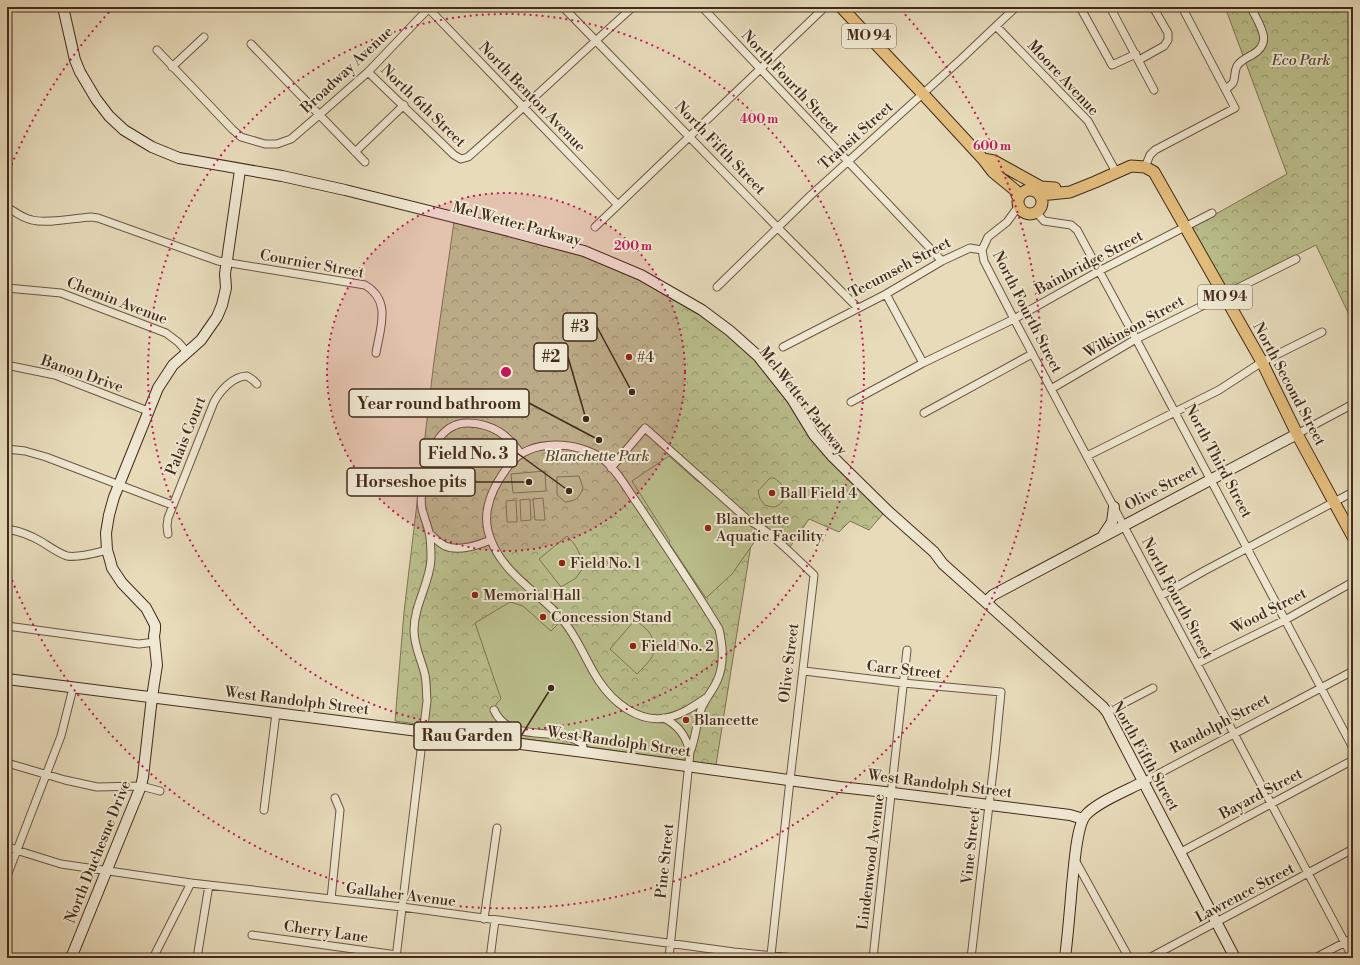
<svg xmlns="http://www.w3.org/2000/svg" width="1360" height="965" font-family="'Libre Bodoni',serif">
<defs>
<pattern id="park-crowns" width="20" height="18" patternUnits="userSpaceOnUse"><rect width="20" height="18" fill="#babf8c"/><path d="M2 6a3 3 0 1 1 6 0M12 15a3 3 0 1 1 6 0" fill="none" stroke="#999b72"/></pattern>
</defs>
<rect width="100%" height="100%" fill="#e7dbba"/>
<filter id="stains"><feTurbulence type="fractalNoise" baseFrequency=".005" numOctaves="4"/><feColorMatrix values="0 0 0 0 .2 0 0 0 0 .09 0 0 0 0 .02 0 0 0 .5 -.17"/></filter>
<radialGradient id="worn" r=".72"><stop offset=".6" stop-color="#630" stop-opacity="0"/><stop offset="1" stop-color="#630" stop-opacity=".3"/></radialGradient>
<!-- park -->
<path fill="url(#park-crowns)" stroke="#7e7453" d="M1225,7H1353V323L1316,245L1225,291L1191,228L1287,174Z
M454,222L582,256L639,280L699,315L727,335L754,360L788,402L810,438L829,461L883,514L869,530L850,521L839,532L809,519L788,550L756,524L753,532L716,765L395,721L404,612L434,361Z"/>
<!-- garden -->
<path fill="#babf8c" stroke="#7e7453" d="M669,456L697,481L709,488L745,519L760,534L732,574L706,598L669,543L670,541L632,481Z
M545,471L546,491L513,493L511,474Z
M579,476L583,488C579,498 576,501 565,502L557,495V477Z
M770,478H774C777,480 781,483 783,487C788,494 783,505 774,507C771,507 768,506 765,505L760,499L758,491Z
M543,498L545,520H535L533,499Z
M530,499L531,520L521,521L520,500Z
M516,500L517,522H507L506,501Z
M567,536C577,545 581,555 583,568L576,578L561,587L539,559Z
M510,602L523,606L551,631L562,620L599,681L635,714L664,718L688,743V761L588,747L586,742L574,733L565,736L518,731L499,714L495,707L497,703L501,699L475,623Z
M634,621C648,626 659,642 652,657C648,663 642,669 637,674L610,649Z"/>
<g fill="none" stroke-linecap="round" stroke-linejoin="round">
<defs>
<path id="street" d="M427,7L618,205
M563,7L778,228L858,308
M702,7L942,261
M1080,7L1112,65L1136,54
M1110,7L1154,90
M996,26L1088,121L1116,172
M251,44L365,162
M157,50L232,129L241,137L265,144H277L291,139L319,115L368,72L430,7
M1139,60L1164,46L1168,40V33L1153,7
M172,67L204,37
M368,72L454,155L461,159L468,157C524,108 577,57 633,7
M1225,89C1239,82 1232,76 1237,66C1241,60 1246,58 1252,55C1275,42 1258,24 1251,7
M355,152L404,105
M1145,167L1150,155L1155,150L1235,108L1182,7
M7,207C15,212 22,218 32,220C47,224 74,218 91,217L98,218L218,261L365,285C392,301 380,328 376,353
M1036,212L1044,221L1071,225L1077,230L1136,339L1353,748
M595,227L825,7
M982,250L984,261L1014,319L1353,958
M982,250L988,237L1007,222L1018,207
M717,287L811,195L960,60L1016,7
M7,288L61,293L166,333L178,342L187,352
M886,294L923,363
M783,347L886,294L942,261L970,248L982,250
M7,368L11,366L55,375L148,411
M1051,389L1136,339L1296,259
M851,402L923,363L1014,319L1099,271L1212,213
M924,413L1032,354
M1297,434L1353,404
M7,449L25,451L46,457L172,505
M1087,456L1219,390L1262,362L1322,332
M611,468L645,428L747,519C772,533 793,555 814,575L790,780L771,955
M7,529C19,531 32,536 42,542C50,547 58,553 67,556C79,558 95,553 107,550
M168,534L167,526L168,518L214,402C220,391 233,376 247,376L253,380L257,384
M430,534C435,538 439,543 445,546C459,552 478,545 491,540
M1162,595L1204,571L1353,492
M7,626L139,644L155,642
M1198,663L1285,620L1353,582
M804,671L903,683L1001,692L995,754L971,958
M494,710C507,738 539,731 565,736C571,737 577,741 582,743L584,752
M1107,712L1153,688
M664,718C679,726 686,736 690,752C696,738 696,722 702,707C706,698 713,690 717,681C725,664 723,646 719,629C693,586 665,545 637,503C627,489 617,470 603,459C578,441 531,438 510,464C495,483 482,506 488,531C498,571 536,590 561,618C578,637 585,660 599,681C613,702 638,723 666,718C681,715 693,707 706,698
M7,763L65,780L97,787L141,786L160,791
M1143,782L1353,671
M264,810L276,713
M7,846L16,850L61,864L191,883L402,907L734,952L795,958
M1181,852L1353,760
M1075,860L1129,958
M7,876L61,736L73,688
M331,899L339,820L340,810L335,798
M484,919L497,828
M252,935L397,955
M153,958L191,883
M197,958L209,885
M396,958L427,701C426,691 427,680 424,671C420,657 414,645 414,630C414,605 430,583 431,559C431,550 431,540 429,532C427,524 424,517 422,509C420,499 422,488 424,479C428,455 439,422 469,423C493,424 508,435 521,454
M490,958L495,920
M669,958L690,752
M873,958L907,650
M1149,958L1353,849
M1315,958L1353,938"/>
<path id="secondary" d="M63,7L75,60L80,72L96,99L109,116L124,130L152,147L179,158L282,176L345,190L509,231L584,251L641,275L702,310L730,331L758,356L792,399L814,435L833,457L889,512L934,552L943,564L1103,707L1107,712L1235,958
M1104,534L1112,522L1114,507
M986,602L993,595L1297,434
M7,679L584,752L840,787L885,792L1070,815L1083,819
M71,958L141,786L143,777L152,697L157,665L154,636L155,630V625L146,608L122,583L112,568L110,560L107,550L106,533L109,515L114,497L158,388L173,365L201,340L217,317L222,305L226,288L225,274L240,170
M1065,958C1068,934 1070,909 1072,885C1074,869 1076,828 1085,816C1095,803 1128,790 1143,782"/>
<path id="primary" d="M841,7L923,94L983,159L993,172L1015,190L1018,197
M983,159L994,161L1041,187L1055,188
M1018 202a12 12 0 1 1 24 0a12 12 0 1 1-24 0Z
M1040,195L1070,192L1095,182L1131,166L1145,167L1154,172L1262,362L1297,434L1353,537"/>
</defs>
<!-- street casing -->
<use href="#street" stroke="#6c5642" stroke-width="9"/>
<!-- secondary casing -->
<use href="#secondary" stroke="#432a1a" stroke-width="12"/>
<!-- primary casing -->
<use href="#primary" stroke="#432a1a" stroke-width="13"/>
<!-- street -->
<use href="#street" stroke="#efe8d2" stroke-width="7"/>
<!-- secondary -->
<use href="#secondary" stroke="#efe8d2" stroke-width="10"/>
<!-- primary -->
<use href="#primary" stroke="#e4be7d" stroke-width="11"/>
</g>
<!-- distance rings -->
<circle cx="506" cy="372" r="179" fill="#c2185b" fill-opacity=".12"/>
<g fill="none" stroke="#c2185b" stroke-width="2" stroke-dasharray="2 4">
<circle cx="506" cy="372" r="179"/>
<circle cx="506" cy="372" r="358"/>
<path d="M7 176A536 536 0 0 1 111 10M901 10A536 536 0 1 1 7 568"/>
</g>
<!-- markers -->
<g fill="#8f2418" stroke="#efe8d2" stroke-width="1.5">
<circle cx="629" cy="357" r="4"/>
<circle cx="772" cy="493" r="4"/>
<circle cx="708" cy="528" r="4"/>
<circle cx="562" cy="563" r="4"/>
<circle cx="475" cy="595" r="4"/>
<circle cx="543" cy="617" r="4"/>
<circle cx="633" cy="646" r="4"/>
<circle cx="686" cy="720" r="4"/>
</g>
<g text-anchor="middle" dominant-baseline="central" stroke-width="4" stroke-linejoin="round" paint-order="stroke">
<!-- shield labels -->
<g fill="#efe8d2" stroke="#776351" stroke-width="1">
<rect x="842" y="24" width="54" height="24" rx="3"/>
<rect x="1198" y="285" width="54" height="24" rx="3"/>
</g>
<g font-size="14" font-weight="bold" fill="#432a1a">
<text x="869" y="36">MO 94</text>
<text x="1225" y="297">MO 94</text>
</g>
<!-- park labels -->
<g font-size="15" font-style="italic" fill="#5b4831" stroke="#efe8d2">
<text x="1301" y="60">Eco Park</text>
<text x="597" y="456">Blanchette Park</text>
</g>
<!-- street labels -->
<g font-size="15" fill="#432a1a" stroke="#efe8d2">
<text transform="translate(347 70) rotate(-43)">Broadway Avenue</text>
<text transform="translate(1063 78) rotate(47)">Moore Avenue</text>
<text transform="translate(790 82) rotate(47)">North Fourth Street</text>
<text transform="translate(532 97) rotate(46)">North Benton Avenue</text>
<text transform="translate(423 106) rotate(44)">North 6th Street</text>
<text transform="translate(856 136) rotate(-42)">Transit Street</text>
<text transform="translate(720 148) rotate(46)">North Fifth Street</text>
<text transform="translate(517 224) rotate(15)">Mel Wetter Parkway</text>
<text transform="translate(1089 263) rotate(-28)">Bainbridge Street</text>
<text transform="translate(312 264) rotate(10)">Cournier Street</text>
<text transform="translate(900 268) rotate(-28)">Tecumseh Street</text>
<text transform="translate(117 301) rotate(21)">Chemin Avenue</text>
<text transform="translate(1027 312) rotate(63)">North Fourth Street</text>
<text transform="translate(1134 327) rotate(-29)">Wilkinson Street</text>
<text transform="translate(82 374) rotate(19)">Banon Drive</text>
<text transform="translate(1289 384) rotate(62)">North Second Street</text>
<text transform="translate(803 401) rotate(52)">Mel Wetter Parkway</text>
<text transform="translate(186 436) rotate(-68)">Palais Court</text>
<text transform="translate(1218 461) rotate(62)">North Third Street</text>
<text transform="translate(1161 488) rotate(-28)">Olive Street</text>
<text transform="translate(1177 598) rotate(62)">North Fourth Street</text>
<text transform="translate(1269 611) rotate(-27)">Wood Street</text>
<text transform="translate(789 663) rotate(-83)">Olive Street</text>
<text transform="translate(904 670) rotate(6)">Carr Street</text>
<text transform="translate(297 701) rotate(7)">West Randolph Street</text>
<text transform="translate(1220 724) rotate(-28)">Randolph Street</text>
<text transform="translate(619 742) rotate(8)">West Randolph Street</text>
<text transform="translate(1145 756) rotate(61)">North Fifth Street</text>
<text transform="translate(940 784) rotate(7)">West Randolph Street</text>
<text transform="translate(1261 794) rotate(-28)">Bayard Street</text>
<text transform="translate(971 847) rotate(-84)">Vine Street</text>
<text transform="translate(98 852) rotate(-68)">North Duchesne Drive</text>
<text transform="translate(665 861) rotate(-84)">Pine Street</text>
<text transform="translate(871 862) rotate(-83)">Lindenwood Avenue</text>
<text transform="translate(1245 893) rotate(-28)">Lawrence Street</text>
<text transform="translate(401 895) rotate(7)">Gallaher Avenue</text>
<text transform="translate(326 932) rotate(8)">Cherry Lane</text>
</g>
<!-- poi labels -->
<g font-size="15" fill="#432a1a" stroke="#efe8d2" text-anchor="start">
<text x="637" y="357">#4</text>
<text x="780" y="493">Ball Field 4</text>
<text x="716" y="519">Blanchette<tspan x="716" dy="17">Aquatic Facility</tspan></text>
<text x="570" y="563">Field No. 1</text>
<text x="483" y="595">Memorial Hall</text>
<text x="551" y="617">Concession Stand</text>
<text x="641" y="646">Field No. 2</text>
<text x="694" y="720">Blancette</text>
</g>
</g>
<circle cx="506" cy="372" r="6" fill="#c2185b" stroke="#efe8d2" stroke-width="2"/>
<g font-size="12" text-anchor="middle" font-weight="bold" fill="#c2185b" stroke="#efe8d2" stroke-width="4" stroke-linejoin="round" paint-order="stroke">
<text x="759" y="123">400 m</text>
<text x="992" y="150">600 m</text>
<text x="633" y="250">200 m</text>
</g>
<!-- callouts -->
<path fill="none" stroke="#432a1a" stroke-width="1.5" d="M632 392L597 327M586 419L568 357M599 440L529 403M569 491L517 453M529 482L475 482M551 688L521 736"/>
<g fill="#432a1a" stroke="#efe8d2" stroke-width="1.5">
<circle cx="632" cy="392" r="4"/>
<circle cx="586" cy="419" r="4"/>
<circle cx="599" cy="440" r="4"/>
<circle cx="569" cy="491" r="4"/>
<circle cx="529" cy="482" r="4"/>
<circle cx="551" cy="688" r="4"/>
</g>
<g fill="#efe8d2" stroke="#432a1a" stroke-width="1.5">
<rect x="563" y="313" width="34" height="28" rx="4"/>
<rect x="534" y="343" width="34" height="28" rx="4"/>
<rect x="349" y="389" width="180" height="28" rx="4"/>
<rect x="420" y="439" width="97" height="28" rx="4"/>
<rect x="347" y="468" width="128" height="28" rx="4"/>
<rect x="414" y="722" width="107" height="28" rx="4"/>
</g>
<g font-size="16" text-anchor="middle" font-weight="bold" fill="#432a1a">
<text x="580" y="332">#3</text>
<text x="551" y="362">#2</text>
<text x="439" y="409">Year round bathroom</text>
<text x="468" y="459">Field No. 3</text>
<text x="411" y="487">Horseshoe pits</text>
<text x="467" y="741">Rau Garden</text>
</g>
<!-- margin -->
<rect width="1360" height="965" fill="none" stroke="#e7dbba" stroke-width="24"/>
<rect x="8" y="8" width="1344" height="949" fill="none" stroke="#432a1a" stroke-width="2"/>
<rect x="12" y="12" width="1336" height="941" fill="none" stroke="#432a1a"/>
<rect width="100%" height="100%" filter="url(#stains)"/>
<rect width="100%" height="100%" fill="url(#worn)"/>
</svg>
